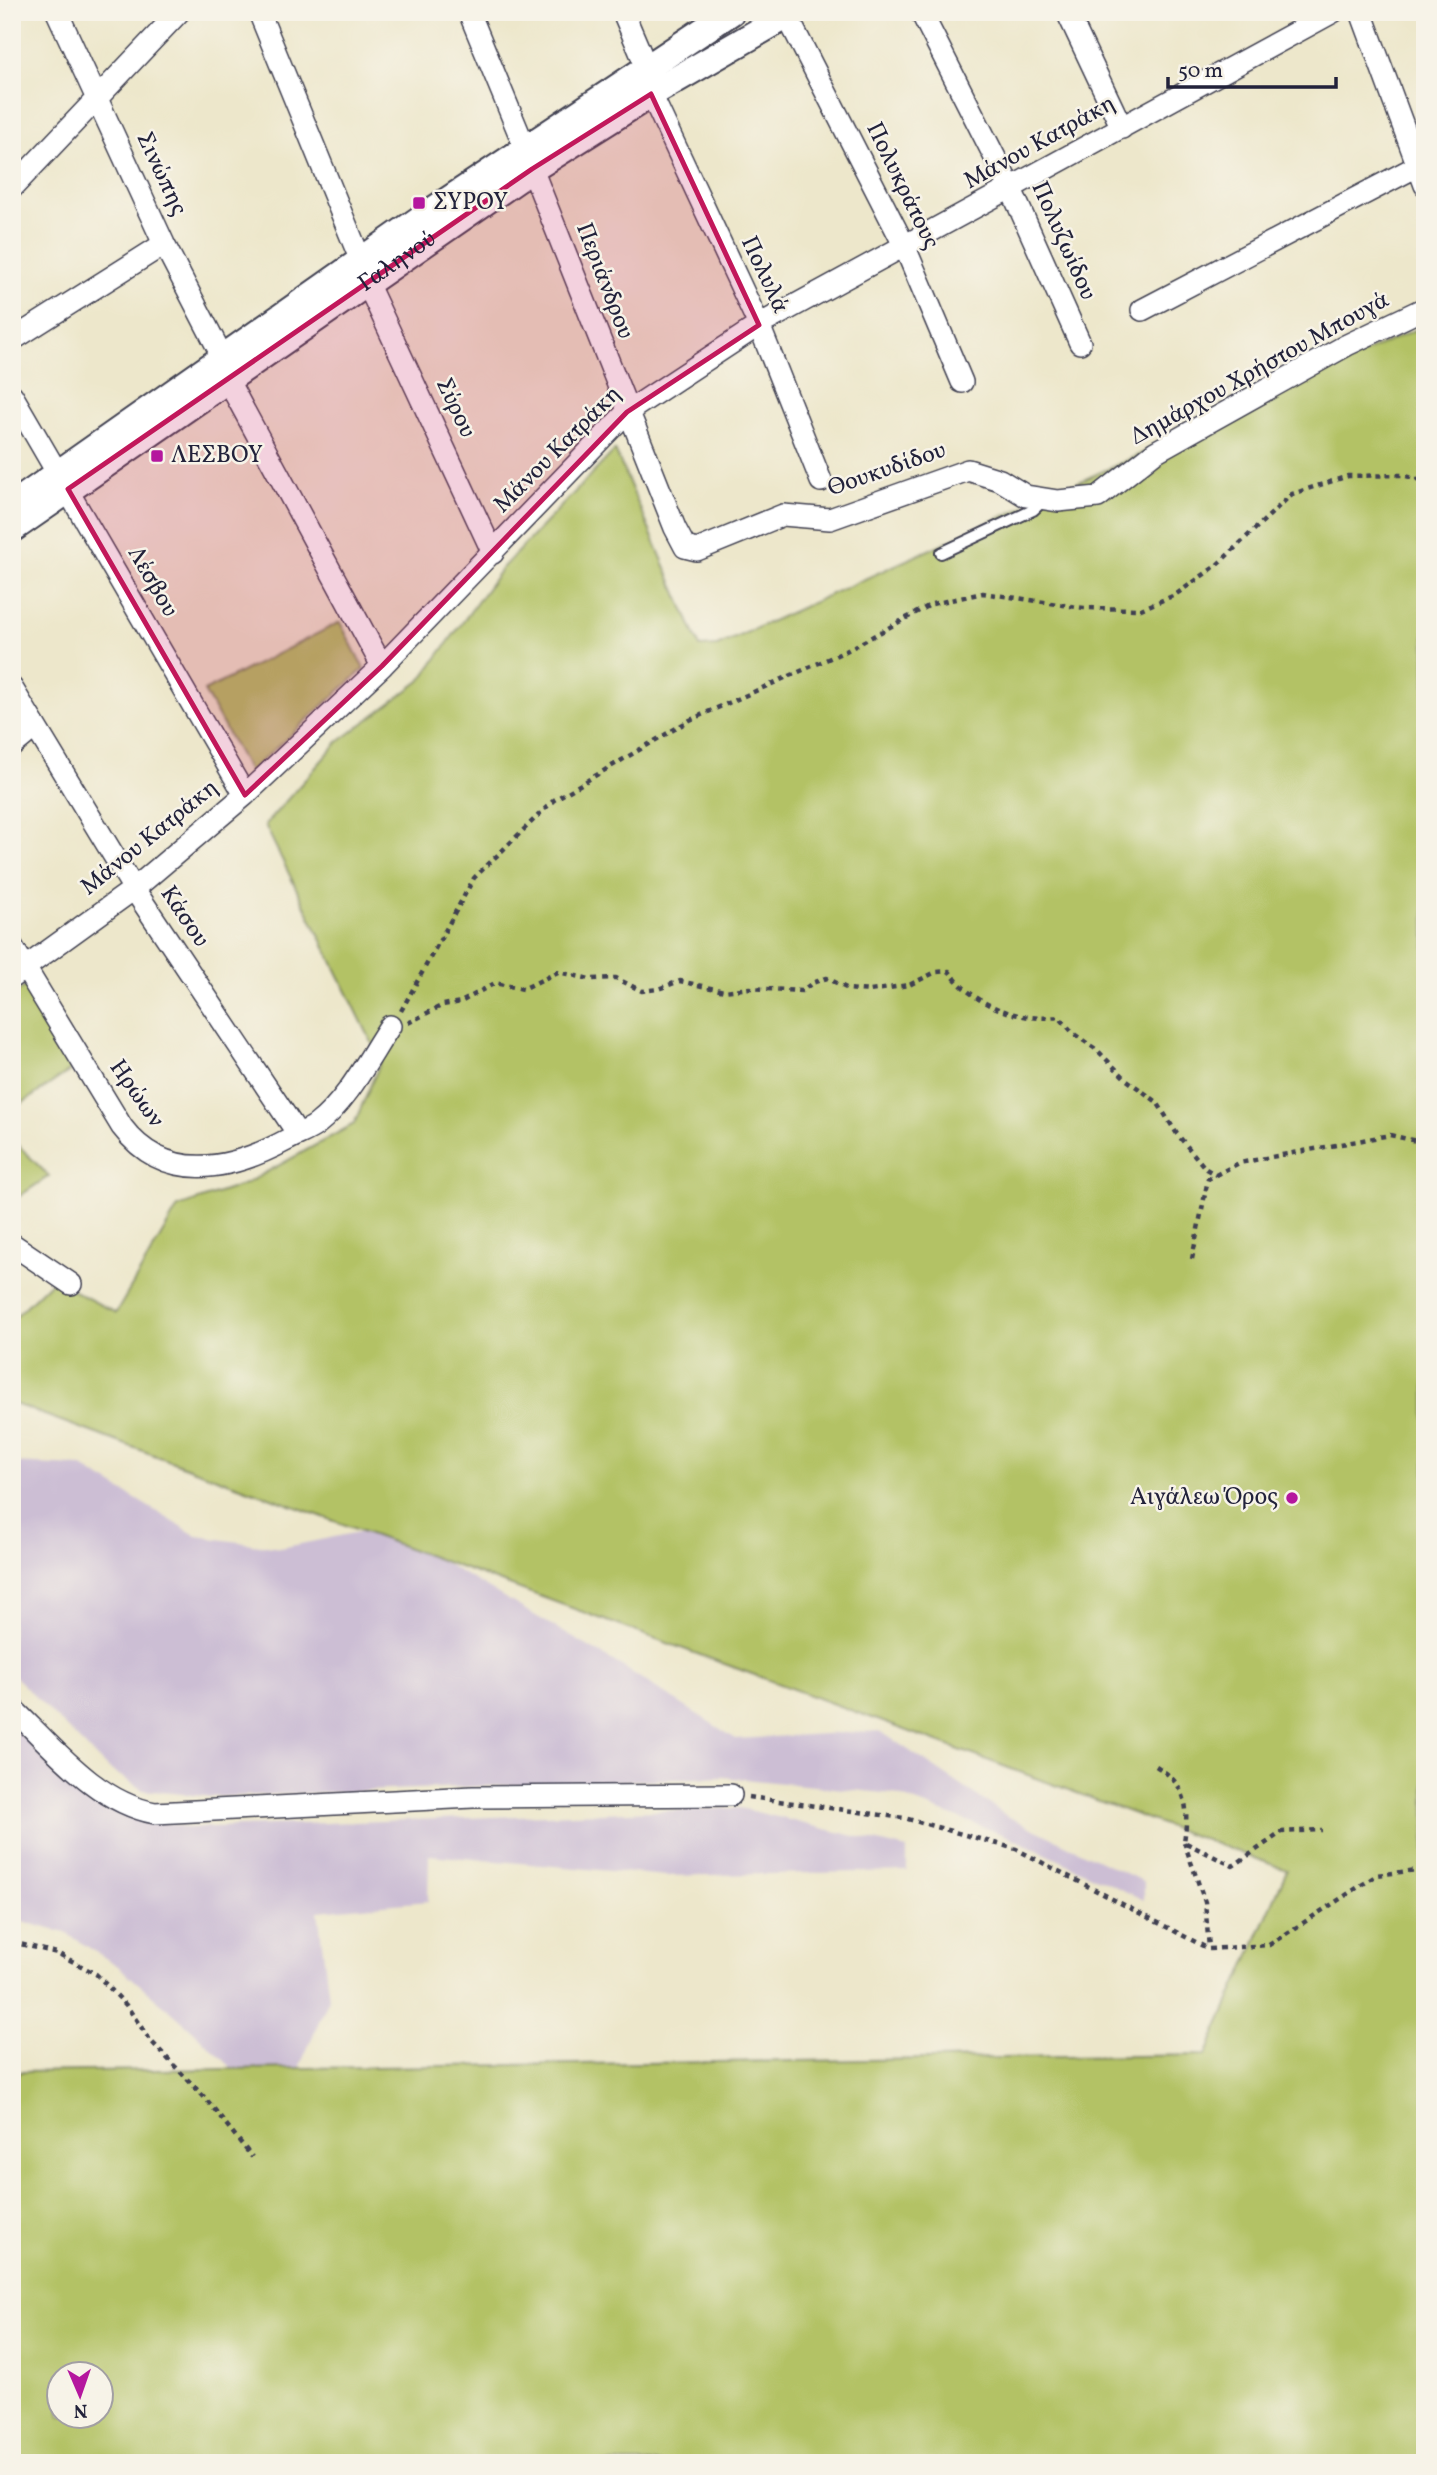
<svg xmlns="http://www.w3.org/2000/svg" width="1437" height="2475" font-family="Vollkorn,serif">
<rect width="100%" height="100%" fill="#f7f3e8"/>
<filter id="ink" filterUnits="userSpaceOnUse"><feTurbulence type="fractalNoise" baseFrequency=".0143" numOctaves="2"/><feDisplacementMap in="SourceGraphic" scale="14" xChannelSelector="R" yChannelSelector="G"/><feConvolveMatrix kernelMatrix="1 2 1 2 8 2 1 2 1" color-interpolation-filters="sRGB"/></filter>
<filter id="wash" filterUnits="userSpaceOnUse"><feTurbulence type="fractalNoise" baseFrequency=".00686" numOctaves="4" result="noise"/><feDisplacementMap in="SourceGraphic" scale="28" xChannelSelector="R" yChannelSelector="G"/><feGaussianBlur stdDeviation="1.57" result="paint"/><feColorMatrix in="noise" values="0 0 0 0 0 0 0 0 0 0 0 0 0 0 0 0 0 1.4 0 .05"/><feComposite in="paint" operator="in"/></filter>
<g filter="url(#wash)">
<rect width="100%" height="100%" fill="#ede7cb"/>
<!-- industrial -->
<path fill="#ccbed4" d="M12,1463L81,1466L197,1536L281,1548L383,1527L620,1665L736,1739L880,1731L1007,1816L1144,1882V1900L1010,1837L894,1794L723,1777L212,1797L143,1790L106,1767L12,1674Z
M12,1720L111,1807L187,1828L740,1808L907,1849V1871L666,1876L429,1855L428,1901L318,1911L329,1998L297,2073L248,2083L189,2027L118,1966L66,1933L12,1919Z"/>
<!-- green -->
<path fill="#b3c265" stroke="#6a7250" stroke-width="2" fill-rule="evenodd" d="M1425,325V2463H12V2087L19,2072L1206,2055L1287,1870L12,1403V1320L53,1280L116,1313L178,1207L245,1184L354,1124L381,1061L265,825L338,742L420,681L502,568L615,450L700,647L717,646ZM60,2374H102V2416H60Z
M340,622L364,669L249,772L204,691Z
M26,986L74,1068L12,1110V995Z
M12,1139L49,1176L12,1201Z"/>
</g>
<g filter="url(#ink)">
<g fill="none" stroke-linecap="round" stroke-linejoin="round">
<defs>
<path id="service" d="M941,553L1033,510L1045,499"/>
<path id="minor" d="M57,12L164,244L222,356
M259,12L361,261
M469,12L525,148
M623,12L646,66
M785,12L904,245L962,382
M921,12L1011,189L1080,343
M1067,12L1122,128
M1361,12L1425,185
M651,94L759,325L821,481
M532,169L675,528L685,547L697,550L783,515L830,519L968,470L1000,480L1026,496L1058,501L1098,497L1155,452L1347,345L1425,308
M12,188L179,12
M368,285L493,553
M1142,310L1425,162
M12,340L164,244
M227,379L382,666
M12,395L245,795
M12,688L134,889L298,1134
M12,746L35,727
M12,946L122,1127C166,1185 231,1170 287,1140C296,1135 308,1131 316,1125C348,1100 368,1059 390,1026
M12,977L134,889L245,795L382,666L627,412L759,325L1333,12
M12,1244L71,1284
M12,1708C54,1748 96,1802 155,1813L473,1797L731,1795"/>
<g id="tertiary">
<path d="M12,506L426,215L731,12"/>
<path id="s1" d="M12,529L532,169L651,94L793,12"/>
</g>
</defs>
<!-- service casing -->
<use href="#service" stroke="#404051" stroke-width="14"/>
<!-- minor casing -->
<use href="#minor" stroke="#404051" stroke-width="24"/>
<!-- tertiary casing -->
<use href="#tertiary" stroke="#404051" stroke-width="30"/>
<!-- path -->
<path stroke="#404051" stroke-width="4.5" stroke-dasharray="5 5" stroke-linecap="butt" d="M401,1011L474,878L554,800L690,720L846,651L932,604L983,593L1084,608L1141,609L1175,595L1216,566L1292,494L1348,476L1402,475L1425,481
M408,1023L443,1005L461,1002L495,983L523,989L558,972L590,979L616,978L642,991L658,989L680,981L724,991L750,988L802,991L812,983L827,978L848,989L870,991L909,985L936,972L949,971C973,1005 1018,1022 1059,1017L1074,1034L1097,1050L1127,1080L1157,1102L1177,1134L1206,1169L1216,1175
M1192,1259L1208,1179L1239,1163L1390,1135L1425,1143
M1156,1766C1188,1786 1189,1807 1184,1842L1233,1866L1282,1832L1322,1830
M749,1797L904,1818L1016,1849L1209,1949L1269,1945L1377,1875L1425,1869
M1184,1842L1205,1902L1209,1948
M12,1942L57,1953L96,1974L126,2005L150,2040L207,2100L252,2157
M1421,2463L1424,2370"/>
<!-- service -->
<use href="#service" stroke="#fff" stroke-width="10"/>
<!-- minor -->
<use href="#minor" stroke="#fff" stroke-width="21"/>
<!-- tertiary -->
<use href="#tertiary" stroke="#fff" stroke-width="26"/>
</g>
</g>
<!-- marked area -->
<path fill="#c2185b" fill-opacity="0.2" stroke="#c2185b" stroke-width="5" stroke-linejoin="round" d="M651,94L759,325L627,412L382,666L245,795L68,489L532,169Z"/>
<!-- markers -->
<g fill="#b5179e" stroke="#f7f3e8" stroke-width="2.5">
<rect x="412" y="196" width="14" height="14" rx="3.5"/>
<rect x="150" y="449" width="14" height="14" rx="3.5"/>
<circle cx="1292" cy="1498" r="7"/>
</g>
<g text-anchor="middle" dominant-baseline="central" stroke-width="5" stroke-linejoin="round" paint-order="stroke">
<!-- street labels -->
<g font-size="24" fill="#22223b" stroke="#f7f3e8">
<text transform="translate(1040 143) rotate(-29)">Μάνου Κατράκη</text>
<text transform="translate(161 174) rotate(65)">Σινώπης</text>
<text transform="translate(902 186) rotate(64)">Πολυκράτους</text>
<text transform="translate(1063 241) rotate(66)">Πολυζωίδου</text>
<text stroke="none"><textPath href="#s1" startOffset="469">Γαληνού</textPath></text>
<text transform="translate(764 275) rotate(65)">Πολυλά</text>
<text transform="translate(604 281) rotate(69)">Περιάνδρου</text>
<text transform="translate(1260 369) rotate(-29)">Δημάρχου Χρήστου Μπουγά</text>
<text transform="translate(455 408) rotate(65)">Σύρου</text>
<text transform="translate(558 450) rotate(-45)">Μάνου Κατράκη</text>
<text transform="translate(887 470) rotate(-19)">Θουκυδίδου</text>
<text transform="translate(152 582) rotate(60)">Λέσβου</text>
<text transform="translate(150 838) rotate(-39)">Μάνου Κατράκη</text>
<text transform="translate(184 917) rotate(56)">Κάσου</text>
<text transform="translate(136 1094) rotate(55)">Ηρώων</text>
</g>
<!-- poi labels -->
<g font-size="24" fill="#22223b" stroke="#f7f3e8" text-anchor="start">
<text x="433" y="203">ΣΥΡΟΥ</text>
<text x="171" y="456">ΛΕΣΒΟΥ</text>
<text x="1278" y="1498" text-anchor="end">Αιγάλεω Όρος</text>
</g>
</g>
<!-- margin -->
<rect width="1437" height="2475" fill="none" stroke="#f7f3e8" stroke-width="42"/>
<!-- north arrow -->
<g transform="translate(80 2395) rotate(178)"><circle r="33" fill="#f7f3e8" stroke="#a29fa3" stroke-width="2"/>
<path d="M0-5L12 26L0 18L-12 26Z" fill="#b5179e"/>
<text y="-10" font-size="19" font-weight="bold" text-anchor="middle" fill="#22223b">N</text>
</g>
<!-- scale -->
<path d="M1168 77v10h168v-10" fill="none" stroke="#22223b" stroke-width="3.5"/>
<text x="1178" y="77" font-size="21" fill="#22223b" stroke="#f7f3e8" stroke-width="5" paint-order="stroke">50 m</text>
</svg>
